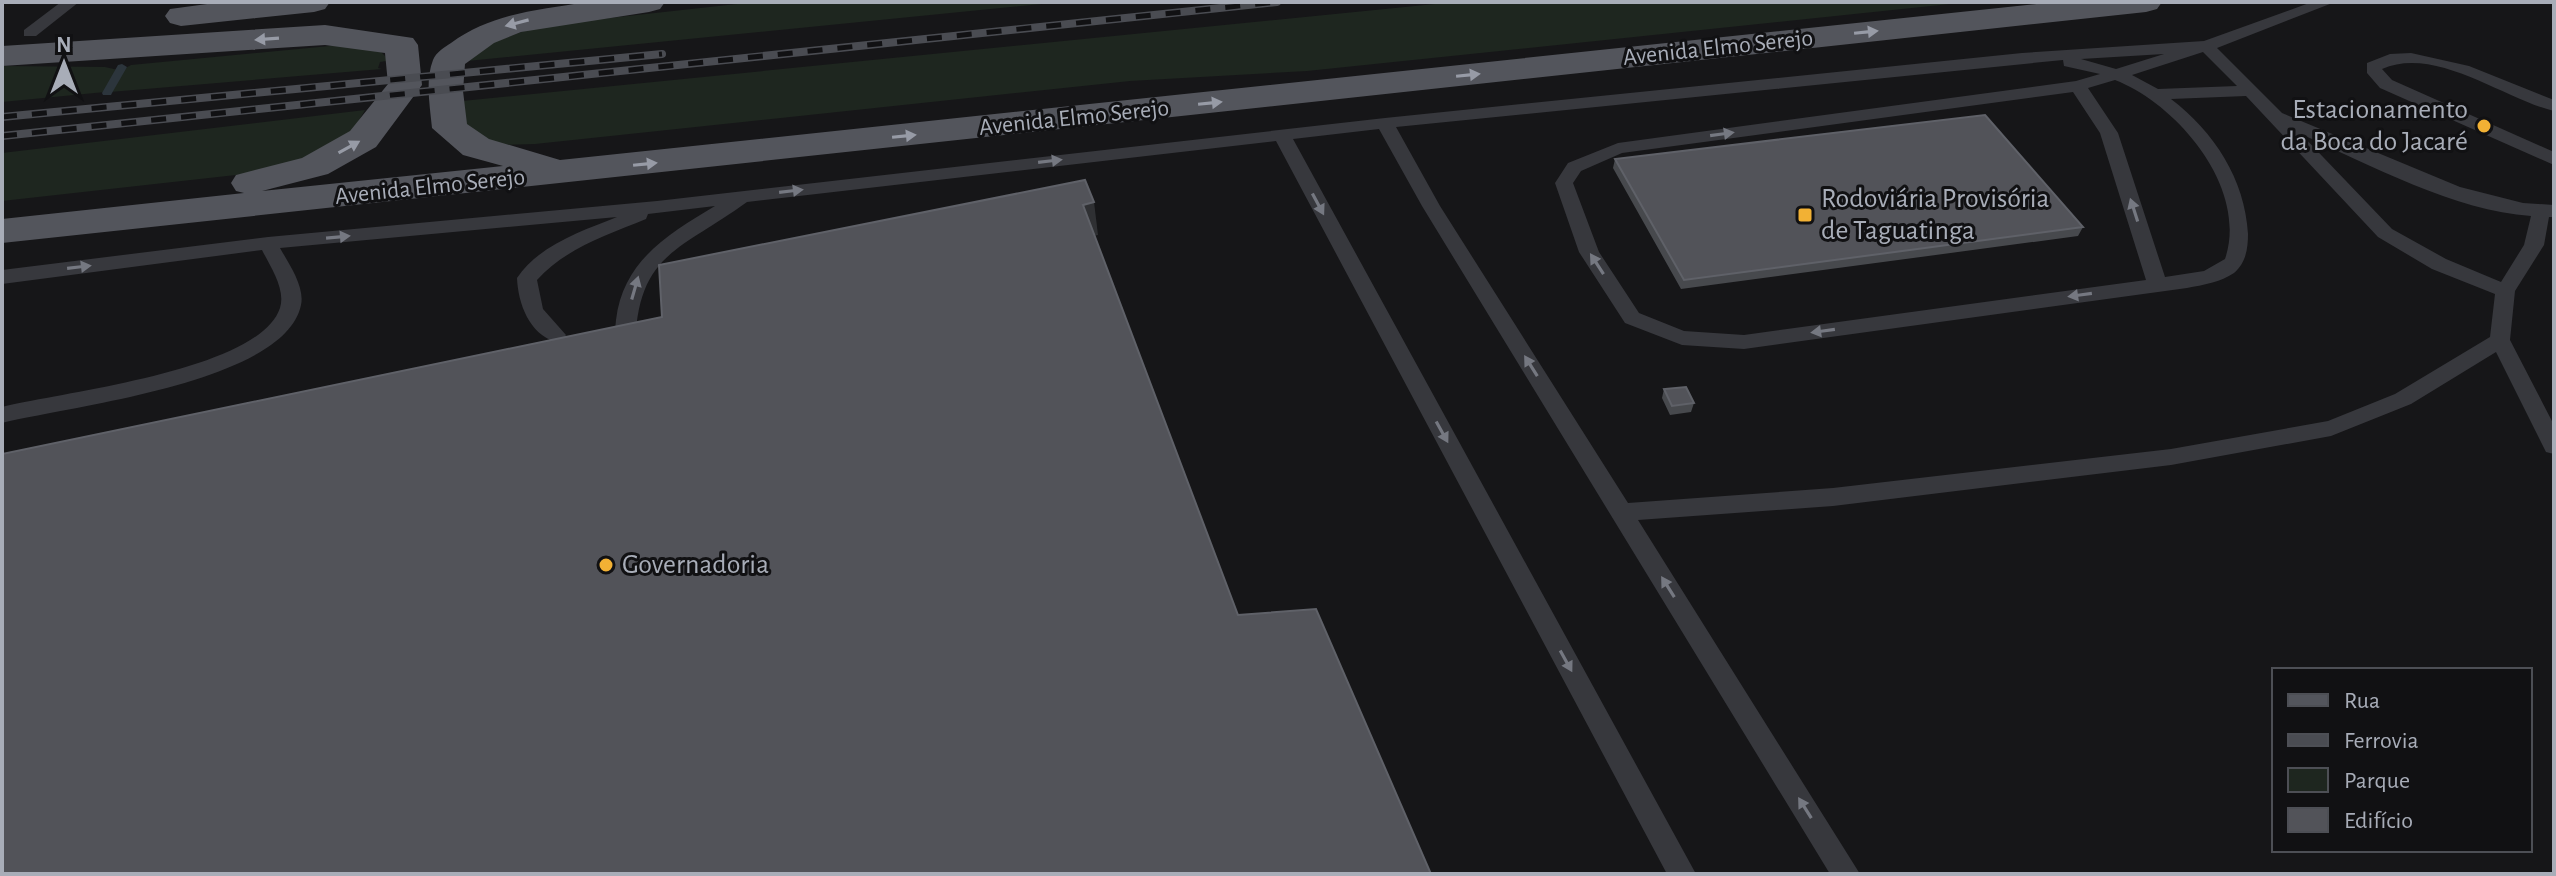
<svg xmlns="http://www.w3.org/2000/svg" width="2556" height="876" font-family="'Alegreya Sans',sans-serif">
<rect width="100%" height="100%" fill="#161618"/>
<!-- green -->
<path fill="#1e261f" d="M755,2H1062L467,61L473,50L537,26Z
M1455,2H1969L1307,71L1130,81L535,144L495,145L478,141L452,102Z
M340,45L381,52L386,57V61L380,62L378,68L382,69L110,92L122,70L131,65Z
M2,66L105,67L118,70L105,92L2,102Z
M365,110L355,127L340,141L311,158L263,172L2,201V153Z"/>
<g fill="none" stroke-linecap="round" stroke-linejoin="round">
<!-- stream -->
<path fill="#2c353c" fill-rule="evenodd" d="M122,64L127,67L112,93L111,95H103L102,93L118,65Z"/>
<!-- service -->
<path fill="#37383d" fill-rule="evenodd" d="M61,2H79L36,36H24V30Z
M2312,2H2335L2217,48L2282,113L2460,187L2523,203L2554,205V217H2549L2544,245L2515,291L2510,340L2554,425V454L2546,452L2496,352L2411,404L2331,436L2171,465L1833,506L1638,520L1860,874H1830L1422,206L1379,129L1293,139L1696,874H1667L1276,141L747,202C678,252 636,253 635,352L632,357H618C612,347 615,332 616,320C623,261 668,234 715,206L648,214L646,219C607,235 566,248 537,280L543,309L566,335L563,340L556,342C529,334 518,303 517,278C539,245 582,231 617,217L280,248C289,264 305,287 301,305C285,383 69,406 2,423V407C62,392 259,371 280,308C286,289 270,266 262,250L2,284V270L268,237L657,201L1385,118L2022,53L2204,41ZM2203,52L2237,86L2158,89L2132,75ZM2164,54L2116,69L2081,59ZM2063,60L2064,66L2100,74L2076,81L1618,143L1568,163L1555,183L1579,252L1625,323L1682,345L1744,349L2187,288C2203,285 2221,282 2234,273C2246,263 2248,248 2248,234C2245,179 2214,132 2171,99L2246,96L2378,237L2432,269L2495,294L2490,337L2395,394L2328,421L2171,449L1833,488L1628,503L1440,206L1396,127ZM2115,80C2177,104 2249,188 2225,259L2204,271L2165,277L2118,133L2088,88ZM2073,92L2100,133L2146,280L1744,335L1684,331L1639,313L1599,252L1573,183L1581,171L1622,153ZM2301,134C2370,165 2455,211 2531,216L2524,245L2501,282L2446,259L2392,229Z
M2411,53L2469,66L2554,100V111C2504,99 2435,45 2382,69L2392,80L2554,152V165L2380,88L2367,73V63L2390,54Z"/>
<!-- primary -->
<path fill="#53555c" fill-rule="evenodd" d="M222,2H330L325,9L314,12L181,26L170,23L165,16L170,9Z
M587,2H665L660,9L649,12L521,32L494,43L465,64L463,91L467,124L489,139L560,160L2055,2H2162L2157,9L2146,12L2,243V219L244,193L236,191L231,183L236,175L302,158L350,131L388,84L385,53L325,45L2,66V46L325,25L413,38L418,45L422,85L376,147L328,174L262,191L503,166L463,155L432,128C430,107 425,80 433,60C436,52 445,47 451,43C492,13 538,10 587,2Z"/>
<defs>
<path id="rail" d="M2,117L662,54
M2,136L1277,2"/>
</defs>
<!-- rail casing -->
<use href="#rail" stroke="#4a4c52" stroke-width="8"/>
<!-- rail -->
<use href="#rail" stroke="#111113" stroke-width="5" stroke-dasharray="15" stroke-linecap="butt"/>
</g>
<!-- wall -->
<path fill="#47494d" d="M1615,159L2083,227L2078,236L1681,289L1613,168Z
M1664,389L1694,403L1691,412L1670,415L1662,398Z"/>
<!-- shaded-wall -->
<path fill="#2f3033" d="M1094,202L1098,235L1087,237L1083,205Z"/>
<!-- building -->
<path fill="#525359" stroke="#5f6168" stroke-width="2" d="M1985,115L2083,227L1684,280L1615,159Z
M1085,180L1094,202L1083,205L1238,615L1316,609L1431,874H2V454L662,317L659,265Z
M1686,387L1694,403L1672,406L1664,389Z"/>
<!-- one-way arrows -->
<defs><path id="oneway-solid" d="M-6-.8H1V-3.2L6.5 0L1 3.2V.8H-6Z" transform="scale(2)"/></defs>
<g fill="#979ba6">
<use href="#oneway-solid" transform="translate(517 23) rotate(165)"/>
<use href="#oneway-solid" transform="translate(1866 32) rotate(-6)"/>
<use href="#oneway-solid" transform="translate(267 39) rotate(176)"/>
<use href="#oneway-solid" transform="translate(1468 75) rotate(-6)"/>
<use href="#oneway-solid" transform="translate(1210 103) rotate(-6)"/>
<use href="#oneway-solid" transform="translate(904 136) rotate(-6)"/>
<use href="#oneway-solid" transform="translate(349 147) rotate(-29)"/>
<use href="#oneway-solid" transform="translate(645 164) rotate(-6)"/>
</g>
<g fill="#757881">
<use href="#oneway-solid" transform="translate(1722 134) rotate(-8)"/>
<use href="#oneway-solid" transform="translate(1050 161) rotate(-7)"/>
<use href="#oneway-solid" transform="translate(791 191) rotate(-7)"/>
<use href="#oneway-solid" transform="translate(1318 204) rotate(62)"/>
<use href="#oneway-solid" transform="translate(2134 210) rotate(-108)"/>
<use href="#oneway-solid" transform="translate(338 237) rotate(-5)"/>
<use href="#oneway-solid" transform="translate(1597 264) rotate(-123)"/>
<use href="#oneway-solid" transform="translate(79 267) rotate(-7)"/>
<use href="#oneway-solid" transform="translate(635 288) rotate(-74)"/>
<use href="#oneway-solid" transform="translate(2080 295) rotate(172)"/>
<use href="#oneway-solid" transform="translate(1823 331) rotate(172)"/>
<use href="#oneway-solid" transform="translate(1531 366) rotate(-122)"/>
<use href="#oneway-solid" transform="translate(1442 432) rotate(61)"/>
<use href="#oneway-solid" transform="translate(1668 587) rotate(-122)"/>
<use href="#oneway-solid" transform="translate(1566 661) rotate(61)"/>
<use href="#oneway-solid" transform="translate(1805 808) rotate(-122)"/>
</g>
<!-- markers -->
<g fill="#f2b134" stroke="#111113" stroke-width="3">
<circle cx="2484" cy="126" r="8"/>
<rect x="1797" y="207" width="16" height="16" rx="4"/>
<circle cx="606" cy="565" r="8"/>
</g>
<g text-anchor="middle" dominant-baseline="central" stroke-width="6" stroke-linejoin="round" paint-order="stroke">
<!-- far-street labels -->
<g font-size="24" fill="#a8adb8" stroke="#111113">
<text transform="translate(1718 48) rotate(-6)">Avenida Elmo Serejo</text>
<text transform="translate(1074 118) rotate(-6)">Avenida Elmo Serejo</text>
<text transform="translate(430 187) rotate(-6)">Avenida Elmo Serejo</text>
</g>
<!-- poi labels -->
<g font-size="28" fill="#a8adb8" stroke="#111113" text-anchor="start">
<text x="2468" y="110" text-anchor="end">Estacionamento<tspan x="2468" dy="32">da Boca do Jacaré</tspan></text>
<text x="1821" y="199">Rodoviária Provisória<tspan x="1821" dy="32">de Taguatinga</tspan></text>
<text x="622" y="565">Governadoria</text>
</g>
</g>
<!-- border -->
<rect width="2556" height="876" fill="none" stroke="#a8adb8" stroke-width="8"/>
<!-- legend -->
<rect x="2272" y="668" width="260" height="184" fill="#111113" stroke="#4d4f55" stroke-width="2"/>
<rect x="2288" y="694" width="40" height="12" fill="#53555c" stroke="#4d4f55" stroke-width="2"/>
<text x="2344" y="708" font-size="24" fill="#a8adb8">Rua</text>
<rect x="2288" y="734" width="40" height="12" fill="#4a4c52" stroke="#4d4f55" stroke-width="2"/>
<text x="2344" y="748" font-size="24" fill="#a8adb8">Ferrovia</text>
<rect x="2288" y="768" width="40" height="24" fill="#1e261f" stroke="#4d4f55" stroke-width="2"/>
<text x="2344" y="788" font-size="24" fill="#a8adb8">Parque</text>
<rect x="2288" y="808" width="40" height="24" fill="#525359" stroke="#4d4f55" stroke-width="2"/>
<text x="2344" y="828" font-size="24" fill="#a8adb8">Edifício</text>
<!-- north arrow -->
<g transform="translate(64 64)" stroke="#111113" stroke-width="6" paint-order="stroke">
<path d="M0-6L14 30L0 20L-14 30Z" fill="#a8adb8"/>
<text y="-12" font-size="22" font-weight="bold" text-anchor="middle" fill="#a8adb8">N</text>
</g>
</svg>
